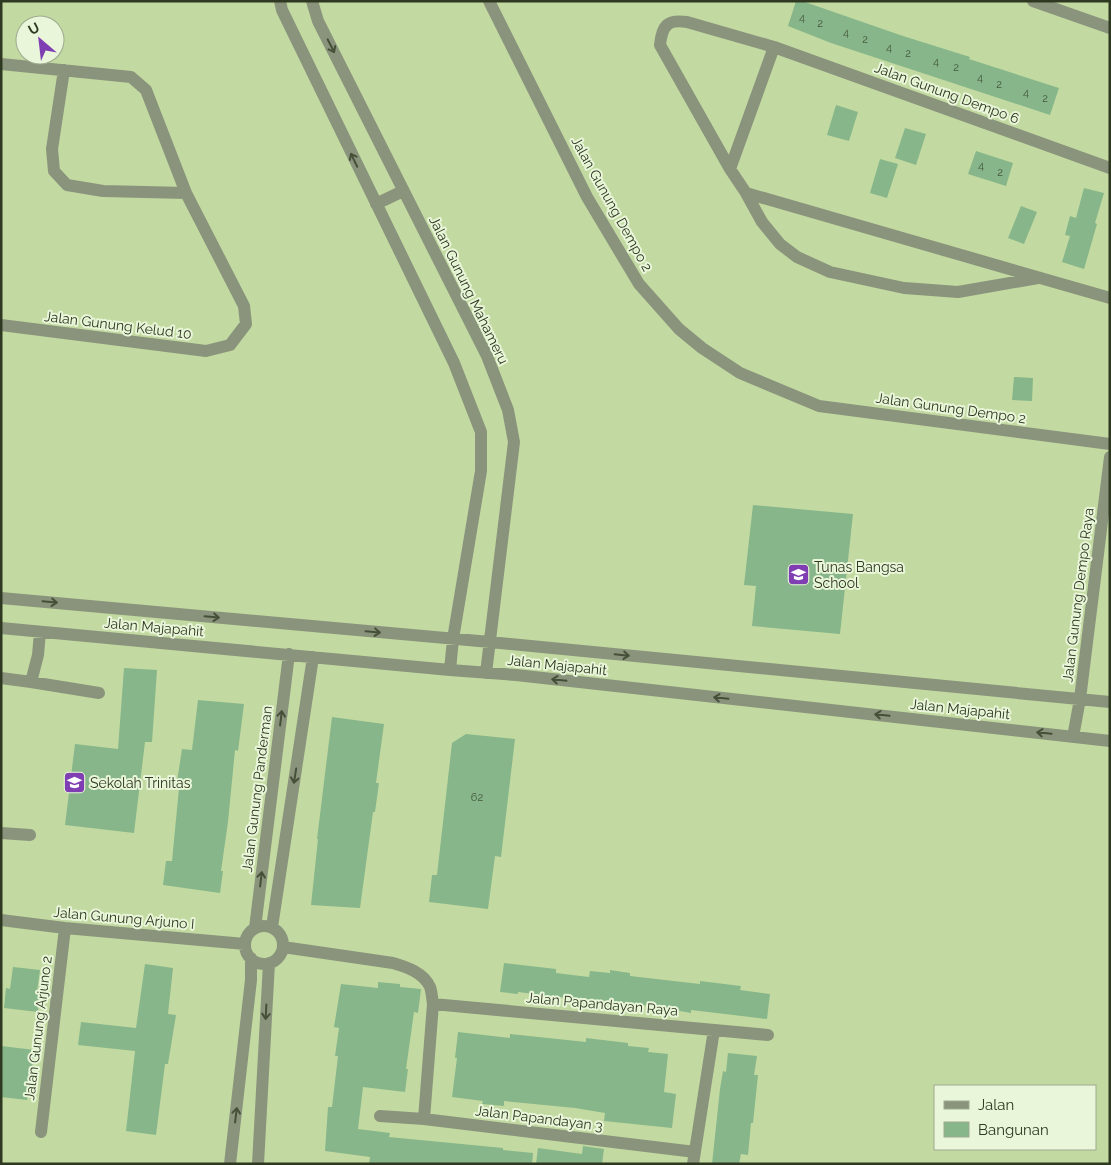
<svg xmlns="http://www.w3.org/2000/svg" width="1111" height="1165" font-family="Raleway,sans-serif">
<rect width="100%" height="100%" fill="#c2daa1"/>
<!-- building -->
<path fill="#87b68a" d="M796,1H802L903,36L970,57L969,59L1059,88L1050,115L831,43L788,26Z
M836,105L858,112L849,141L827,135Z
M905,128L926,134L916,165L895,158Z
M976,151L1013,163L1006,186L968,174Z
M880,159L898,164L887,198L870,193Z
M1084,188L1104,193L1095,223L1097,224L1084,269L1062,262L1070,236L1065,235L1070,216L1076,218Z
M1021,206L1037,212L1024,244L1008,238Z
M1014,377L1033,378L1032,401L1012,400Z
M753,505L853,514L840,634L752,626L756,586L744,585Z
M124,668L157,670L152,742H145L134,833L65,825L75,744L118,749Z
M198,700L244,704L238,751L235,750L228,822L221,871H223L220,893L163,885L166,861H172L179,788H176L182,749L192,750Z
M332,717L384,724L376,783H379L375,812H373L360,908L311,905L318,839H317Z
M466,734L515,739L501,857L495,856L488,909L429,902L432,875H437L452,743Z
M504,963L556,969V973L589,977L590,971L610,973V970L630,973V976L700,984V981L741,986L740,990L770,994L767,1019L691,1010V1013L652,1006L576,998V999L518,992V994L500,992Z
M145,964L173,968L168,1014L176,1015L168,1064H165L156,1135L126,1131L135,1051L78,1045L81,1022L136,1028Z
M13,967L40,970L37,992H40L38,1012L4,1008L6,988L10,989Z
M378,982L400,984V987L421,989L418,1013L414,1012L406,1069H408L405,1092L363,1087L358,1129L390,1133L389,1137L503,1148V1150L533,1153L532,1164H369L370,1157L325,1151L328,1107H332L338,1056H335L339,1028L334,1027L341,984L378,988Z
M458,1032L510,1038V1034L586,1042V1038L628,1043V1046L649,1048L648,1052L668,1054L664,1092L676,1094L672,1128L604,1121L605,1113L575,1108L504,1101V1106L482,1104L483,1101L452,1097L457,1058H455Z
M1,1046L35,1050L27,1100L1,1097Z
M728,1053L757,1056L754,1075H758L753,1123H751L748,1155L741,1154L739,1164H712L720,1089L723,1071L726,1072Z
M583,1146L604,1149L602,1164H536L538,1148L582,1154Z"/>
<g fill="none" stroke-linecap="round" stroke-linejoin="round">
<!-- minor -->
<path stroke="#8a947c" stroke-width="12" d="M280,1L282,10L454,363L481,432V471L453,639L450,670
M312,1L318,21L487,356L508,410L514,442L486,673
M489,1L587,197L639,284L679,329L702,348L740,373L819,406L1110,444
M1033,1L1110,28
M1,64L131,77L146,90L186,193L244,306L246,324L230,345L206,351L1,325
M64,70L52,149L54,171L67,185L103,191L186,193
M1110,168L774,47L687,22C667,19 662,26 660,45L730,169L746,193L1110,298
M730,169L774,47
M746,193L762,222L780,244L797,257L830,272L904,288L958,292L1038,278
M376,204L403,191
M1,598L490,642L1110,702
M1,628L450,670L516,675L1110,741
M40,632L38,655L31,682L99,693
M1,678L31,682
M1073,737L1080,699L1110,457
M1,833L30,835
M1,920L65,928L245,944
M245 945a19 19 0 1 1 38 0a19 19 0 1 1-38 0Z
M272,927L313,657
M255,928L289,654
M283,947L393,963C407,967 424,973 430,987C432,992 432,999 433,1004L424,1119
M433,1004L768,1035
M380,1116L424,1119L695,1152
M41,1132L65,928
M230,1164L251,980V958
M258,1164L269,963
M693,1164L714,1030"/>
</g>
<!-- one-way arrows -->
<defs><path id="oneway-shaft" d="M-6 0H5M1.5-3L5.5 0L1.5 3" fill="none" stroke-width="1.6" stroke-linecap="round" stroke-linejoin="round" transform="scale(1.25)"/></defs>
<g stroke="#464f38">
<use href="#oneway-shaft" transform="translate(331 46) rotate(63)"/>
<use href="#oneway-shaft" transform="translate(354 160) rotate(-116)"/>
<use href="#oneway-shaft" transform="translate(50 602) rotate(5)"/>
<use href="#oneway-shaft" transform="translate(212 617) rotate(5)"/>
<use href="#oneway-shaft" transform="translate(373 632) rotate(5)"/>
<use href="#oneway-shaft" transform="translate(622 655) rotate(6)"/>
<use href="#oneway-shaft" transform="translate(559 680) rotate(-174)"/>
<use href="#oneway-shaft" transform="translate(721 698) rotate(-174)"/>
<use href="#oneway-shaft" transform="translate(882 715) rotate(-174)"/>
<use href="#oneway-shaft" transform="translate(281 718) rotate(-83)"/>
<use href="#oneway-shaft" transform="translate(1044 733) rotate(-174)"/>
<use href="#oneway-shaft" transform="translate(295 776) rotate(99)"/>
<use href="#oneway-shaft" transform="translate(261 879) rotate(-83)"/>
<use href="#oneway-shaft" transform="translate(266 1012) rotate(93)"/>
<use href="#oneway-shaft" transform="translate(236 1115) rotate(-83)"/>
</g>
<!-- icons -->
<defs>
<symbol id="school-square" viewBox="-11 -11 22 22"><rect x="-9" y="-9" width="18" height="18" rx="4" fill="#7f3fb3" stroke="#e9f6d9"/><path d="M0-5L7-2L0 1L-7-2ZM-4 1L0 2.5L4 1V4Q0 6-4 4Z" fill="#fff"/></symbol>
</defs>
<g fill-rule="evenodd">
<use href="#school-square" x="786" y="562" width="25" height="25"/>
<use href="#school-square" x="62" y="770" width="25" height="25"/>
</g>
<g text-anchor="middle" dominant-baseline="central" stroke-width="4" stroke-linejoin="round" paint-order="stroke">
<!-- number labels -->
<g font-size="11" fill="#45583b">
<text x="802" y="17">4</text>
<text x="820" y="23">2</text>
<text x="846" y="32">4</text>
<text x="865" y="39">2</text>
<text x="889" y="47">4</text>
<text x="908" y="53">2</text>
<text x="936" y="61">4</text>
<text x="956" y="67">2</text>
<text x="980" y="77">4</text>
<text x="999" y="84">2</text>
<text x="1026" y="92">4</text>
<text x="1045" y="98">2</text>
<text x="981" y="165">4</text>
<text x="1000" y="172">2</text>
<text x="477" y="797">62</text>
</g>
<!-- street labels -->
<g font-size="14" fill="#2f3821" stroke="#e9f6d9">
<text transform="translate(947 93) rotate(20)">Jalan Gunung Dempo 6</text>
<text transform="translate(612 204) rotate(61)">Jalan Gunung Dempo 2</text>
<text transform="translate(469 290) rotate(64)">Jalan Gunung Mahameru</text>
<text transform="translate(118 325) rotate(7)">Jalan Gunung Kelud 10</text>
<text transform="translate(951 408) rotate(8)">Jalan Gunung Dempo 2</text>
<text transform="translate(1078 595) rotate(-83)">Jalan Gunung Dempo Raya</text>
<text transform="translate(154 627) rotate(5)">Jalan Majapahit</text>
<text transform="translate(557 665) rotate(6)">Jalan Majapahit</text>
<text transform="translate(960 709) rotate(6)">Jalan Majapahit</text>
<text transform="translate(257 789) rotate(-83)">Jalan Gunung Panderman</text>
<text transform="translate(124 918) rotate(5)">Jalan Gunung Arjuno I</text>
<text transform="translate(602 1004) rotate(5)">Jalan Papandayan Raya</text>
<text transform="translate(38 1028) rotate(-83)">Jalan Gunung Arjuno 2</text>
<text transform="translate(539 1118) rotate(7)">Jalan Papandayan 3</text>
</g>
<!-- poi labels -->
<g font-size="14" fill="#2f3821" stroke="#e9f6d9" text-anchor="start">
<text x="814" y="567">Tunas Bangsa<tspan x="814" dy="16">School</tspan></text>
<text x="90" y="783">Sekolah Trinitas</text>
</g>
</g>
<!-- border -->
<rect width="1111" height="1165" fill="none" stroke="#2f3821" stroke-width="5"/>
<!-- legend -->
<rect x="934" y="1085" width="162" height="65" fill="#e9f6d9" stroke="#9faa8f"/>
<rect x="944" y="1101" width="25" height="8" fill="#8a947c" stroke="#9faa8f"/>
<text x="978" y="1110" font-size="15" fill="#2f3821">Jalan</text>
<rect x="944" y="1122" width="25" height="15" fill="#87b68a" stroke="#9faa8f"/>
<text x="978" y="1135" font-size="15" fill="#2f3821">Bangunan</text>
<!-- north arrow -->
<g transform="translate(40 40) rotate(332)"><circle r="24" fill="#e9f6d9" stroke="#9faa8f"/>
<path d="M0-4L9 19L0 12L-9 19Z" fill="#7f3fb3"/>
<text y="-8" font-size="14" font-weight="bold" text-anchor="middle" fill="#2f3821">U</text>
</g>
</svg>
